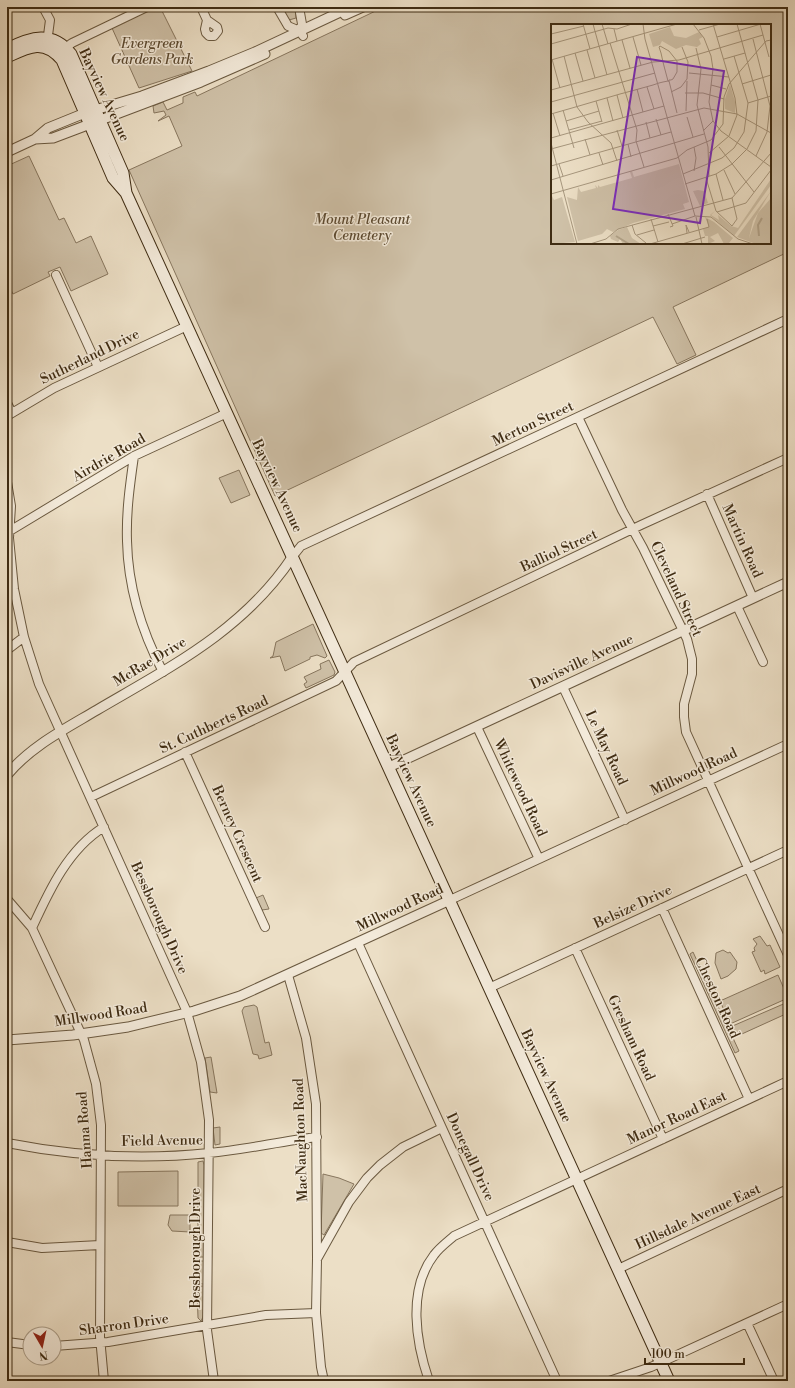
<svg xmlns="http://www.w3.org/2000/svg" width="795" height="1388" font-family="'Libre Bodoni',serif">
<rect width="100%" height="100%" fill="#ecdfc6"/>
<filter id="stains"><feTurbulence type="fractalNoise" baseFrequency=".005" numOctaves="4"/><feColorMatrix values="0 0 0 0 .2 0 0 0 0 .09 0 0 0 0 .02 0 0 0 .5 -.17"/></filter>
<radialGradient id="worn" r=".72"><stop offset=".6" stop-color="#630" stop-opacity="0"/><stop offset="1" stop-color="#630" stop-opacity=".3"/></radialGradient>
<!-- green -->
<path fill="#cfc1a8" stroke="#87765e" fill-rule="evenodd" d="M156,7H160L192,71L139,88L112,28Z
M281,7H295L296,18L289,20Z
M384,7H788V252L673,307L696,355L677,364L653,317L275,496L129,170L182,146L169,116L158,121L166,115L164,111L154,113L153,106L163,102L167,110L183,103V97L195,92L197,96ZM552,25H770V243H552Z
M29,156L59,220L64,218L76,243L91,236L108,274L71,291L60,267L48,272L50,276L13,294L7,282V166Z
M239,470L250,495L231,503L219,478Z
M313,624L327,656L325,658L317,655L310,657V659L285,671L280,656L270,658L273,656L276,642Z
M329,660L335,672L334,675L306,688L304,684L307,682L304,677L321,669L320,664Z
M263,895L269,909L262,910L256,898Z
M760,936L767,946L770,945L780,967L765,974L764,970L761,972L752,952L755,951L754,948L757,944L753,939Z
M723,950L728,953L730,952L737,962L736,969L728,976L721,979L715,963L716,953Z
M693,952L728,1028L788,1002V1013L733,1038L739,1051L735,1053L690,954Z
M778,975L788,998L730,1024L720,1001Z
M254,1005L257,1007L265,1043L269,1042L272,1055L259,1059L258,1055L253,1054L242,1011L244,1007Z
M211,1057L217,1093L210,1092L205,1058Z
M220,1127V1144L215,1145L213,1128Z
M203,1161L204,1165V1257H198V1162Z
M178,1171V1206H118V1172Z
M323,1174L339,1178L354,1184L324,1235L321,1233Z
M170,1215H190V1232L172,1231L168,1225Z
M198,1261H204V1284H197Z
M199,1286H204V1315L201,1321L198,1318L197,1287Z"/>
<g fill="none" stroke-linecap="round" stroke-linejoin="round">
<defs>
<path id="minor" d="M43,7L50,20L47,43
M201,7L207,20
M277,7L288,26L300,31L303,36
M299,7L302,24L300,31
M207,20L217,27L218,31L214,36H209L206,33L205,29Z
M61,51L72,43L147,7
M56,275L98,367
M7,403L12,413
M7,416L54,388L187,326
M578,417L622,510L643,548L687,639L692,659V674L684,704V717L686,732L788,955
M134,456C130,484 126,512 127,541C128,586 142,632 163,672
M7,482L11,506L9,538L14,589L24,637L39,684L187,1012L201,1062L209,1120L207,1330L214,1381
M707,494L753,598
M8,532L134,456L227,413
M293,556L301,546L788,319
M737,606L763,662
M7,650L24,637
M563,687L625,820
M477,727L539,859
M185,752L265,927
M91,797L336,681L354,662L641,525L788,458
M7,899L32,928L84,1040L96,1084L101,1125L100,1337L104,1381
M450,900L788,744
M662,908L749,1099
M32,928C49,891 68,849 104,827
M358,943L557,1381
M575,948L663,1139
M288,975L306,1038L316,1104L317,1258
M489,988L788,850
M7,1143C73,1156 143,1160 209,1153C245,1150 281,1141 317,1137
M7,1242L42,1248L100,1245
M618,1269L788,1189
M747,1323L774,1381
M7,1342L30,1345
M54,1346L108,1342L266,1315L316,1313
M324,1381L321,1367L316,1313L317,1259L349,1202L367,1178L380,1165L403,1147L442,1128
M429,1381C416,1343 407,1290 434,1255C439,1248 447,1242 454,1236L788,1081
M609,1381L651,1367L788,1304"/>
<path id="tertiary" d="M345,15L363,7
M35,139L53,138L201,82L265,54
M7,152L35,139L48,128L85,113L142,96L209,71L255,52L351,7
M389,767L788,582
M7,775C31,746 65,729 97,710C172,666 244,630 293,556
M7,1040L73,1035L128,1027L194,1011L240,996L450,900"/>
<path id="secondary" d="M7,49C31,37 52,30 71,54L123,173L126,193L669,1381
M7,57C28,47 44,38 62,60L113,178L126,193"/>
</defs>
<!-- minor casing -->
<use href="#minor" stroke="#6a5940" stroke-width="10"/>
<!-- tertiary casing -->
<use href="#tertiary" stroke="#6a5940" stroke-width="11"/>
<!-- secondary casing -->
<use href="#secondary" stroke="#3f2c13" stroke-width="13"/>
<!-- minor -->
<use href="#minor" stroke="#f3eada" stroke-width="8"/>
<!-- tertiary -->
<use href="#tertiary" stroke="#f3eada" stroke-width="9"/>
<!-- secondary -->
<use href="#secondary" stroke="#f3eada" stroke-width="11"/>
</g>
<g text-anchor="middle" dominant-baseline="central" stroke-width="3" stroke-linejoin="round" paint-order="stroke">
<!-- park labels -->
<g font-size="14" font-style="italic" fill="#5c4a31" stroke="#f3eada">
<text x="152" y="44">Evergreen<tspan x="152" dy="16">Gardens Park</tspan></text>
<text x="362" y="220">Mount Pleasant<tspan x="362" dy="16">Cemetery</tspan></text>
</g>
<!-- street labels -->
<g font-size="14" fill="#3f2c13" stroke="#f3eada">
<text transform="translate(104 95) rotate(65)">Bayview Avenue</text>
<text transform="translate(90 357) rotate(-26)">Sutherland Drive</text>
<text transform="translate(533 424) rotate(-25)">Merton Street</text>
<text transform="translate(109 458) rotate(-30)">Airdrie Road</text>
<text transform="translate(277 486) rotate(65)">Bayview Avenue</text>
<text transform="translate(742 541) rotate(66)">Martin Road</text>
<text transform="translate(559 551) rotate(-25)">Balliol Street</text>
<text transform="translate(676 589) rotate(65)">Cleveland Street</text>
<text transform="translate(150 662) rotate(-31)">McRae Drive</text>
<text transform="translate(582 662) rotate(-25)">Davisville Avenue</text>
<text transform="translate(214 725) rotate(-25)">St. Cuthberts Road</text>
<text transform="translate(606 748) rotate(65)">Le May Road</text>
<text transform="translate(694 772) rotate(-25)">Millwood Road</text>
<text transform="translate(411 781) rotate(65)">Bayview Avenue</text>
<text transform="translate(520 788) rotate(65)">Whitewood Road</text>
<text transform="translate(237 834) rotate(66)">Berney Crescent</text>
<text transform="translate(633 907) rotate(-25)">Belsize Drive</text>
<text transform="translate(400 908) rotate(-25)">Millwood Road</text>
<text transform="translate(159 918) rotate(66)">Bessborough Drive</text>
<text transform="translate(717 998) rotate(65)">Cheston Road</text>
<text transform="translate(101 1015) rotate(-9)">Millwood Road</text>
<text transform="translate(631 1038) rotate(65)">Gresham Road</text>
<text transform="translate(546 1076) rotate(65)">Bayview Avenue</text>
<text transform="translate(677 1118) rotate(-25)">Manor Road East</text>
<text transform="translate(85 1130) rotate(-94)">Hanna Road</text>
<text transform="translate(301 1140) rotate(-92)">MacNaughton Road</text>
<text transform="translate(162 1141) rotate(-1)">Field Avenue</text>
<text transform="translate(470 1157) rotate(65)">Donegall Drive</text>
<text transform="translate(698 1217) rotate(-25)">Hillsdale Avenue East</text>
<text transform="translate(196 1248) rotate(-90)">Bessborough Drive</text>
<text transform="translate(124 1325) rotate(-8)">Sharron Drive</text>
</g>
</g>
<!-- overview -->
<g transform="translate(551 24)">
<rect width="220" height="220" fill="#ecdfc6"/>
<path d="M119,3L123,12L135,14L148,8L152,13L148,15L150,20L146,23L135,21L125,25L111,17L109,21L102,23L98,10ZM179,60L184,78V89L174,85V75ZM128,140L138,178L132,180L134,185L82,199L62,208L56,205L51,210L27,217L16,173L26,176L27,163L30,168L45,164L44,161L47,164V161L49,163L81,154L79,148L81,147L83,153ZM220,155V161L183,212L159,191L164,187L160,191L168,196L167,191L180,202L187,204ZM147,166L153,167L157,179L149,182L142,167ZM220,167L202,197L198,214L207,189L220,174V220H205L186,213ZM1,172L3,176L11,173L24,218L0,220ZM154,193L163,198L182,214L178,219L173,220L167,209L159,213L164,217L157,220V212H154L152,205L158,203ZM76,203L81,214L90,220H72L69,215L67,218L60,215L59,212L67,206Z" fill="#cfc1a8"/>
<path fill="none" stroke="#b1a289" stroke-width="2" d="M65,212L78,220M208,212L207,201L211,194"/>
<path fill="none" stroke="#a7977e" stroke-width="1" d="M32,0L39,25M42,0L56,51M51,0L57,20M92,0L94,15L144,192L160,193L187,215L202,220M142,0L153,14L160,32L162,45L158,78L162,97L170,107L220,143M209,0L218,33M63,5L66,17M148,6L169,0M0,10L33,2M82,13L90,41M166,13L210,0M202,15L219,82L216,108L205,132M71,16L79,44M59,19L86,106L85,117L93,143M0,20L57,4L66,5L81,0M145,24L150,45L146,81L157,123L158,152M36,26L44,54M24,29L32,57M13,32L26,83L37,98L60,119L66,137M1,35L9,64M173,35L194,29M0,36L126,0M138,49L178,53M191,60L220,51M160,61L175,65M96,63L103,85M86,65L92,88M0,66L102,38L128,36L212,11M120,68L130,63L136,55L137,38L131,23M134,69H152L173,75M66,71L72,94M56,74L62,97M45,77L51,98M0,78L104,49M197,79L220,72M12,86L23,124M135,87L136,57M2,89L9,112M0,90L21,84L69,70L84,66L102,61L108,59L112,58L117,57H118V56H120L122,55L126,48V37L118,27L109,22L108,23L110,29L112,38L113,42L117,57H118L126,89M136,93L142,113M105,95L110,111M15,97L48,87M95,98L99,114M18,106L51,97M66,106L71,122M152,107L162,97M0,114L113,82M34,115L39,131M0,119L26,220M77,120L80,133M168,123L203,168M0,125L153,84L186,90L220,109M48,129L52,141M158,129L178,112L186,91L184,74L162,0M8,140L12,152M0,142L120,108M173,146L184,170M143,147L145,134L143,123M132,150L171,134L183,124L193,108L197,79L183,32M165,150L172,176M155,154L165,187L181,202L186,195L181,174M0,156L153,110M134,160L165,150L181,140L196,125L205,107L207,76L186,0M0,170L126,134L136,126L160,116L172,100L173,73L178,60L215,17L220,16M166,188L195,179L220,146M117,190L122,202L119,203M145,193L151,220M100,195L107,218M121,200L144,192M81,201L84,210L95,219M102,202L118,198M67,205L181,174L220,129M136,209L135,201L138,208M86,211L103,206M39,220L55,215L67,205M99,220L158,203L156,195M131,220L154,213"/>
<path fill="#7b2cbf" fill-opacity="0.15" stroke="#7b2cbf" stroke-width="2" d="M86,33L173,47L149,199L62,185Z"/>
<rect width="220" height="220" fill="none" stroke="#3f2c13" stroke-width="2"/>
</g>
<!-- margin -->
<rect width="795" height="1388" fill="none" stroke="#ecdfc6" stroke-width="24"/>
<rect x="8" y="8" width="779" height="1372" fill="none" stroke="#3f2c13" stroke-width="2"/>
<rect x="12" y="12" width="771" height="1364" fill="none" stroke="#3f2c13"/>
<!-- north arrow -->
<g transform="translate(42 1346) rotate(171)"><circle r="19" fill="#f3eada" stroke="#ab9e8a"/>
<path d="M0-3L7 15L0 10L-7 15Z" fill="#8f2418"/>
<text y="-6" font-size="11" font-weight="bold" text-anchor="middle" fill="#3f2c13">N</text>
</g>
<!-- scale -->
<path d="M645 1358v6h99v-6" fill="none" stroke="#3f2c13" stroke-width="2"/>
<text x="651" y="1358" font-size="12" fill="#3f2c13" stroke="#f3eada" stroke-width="3" paint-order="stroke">100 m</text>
<rect width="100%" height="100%" filter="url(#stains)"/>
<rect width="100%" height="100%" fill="url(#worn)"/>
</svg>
